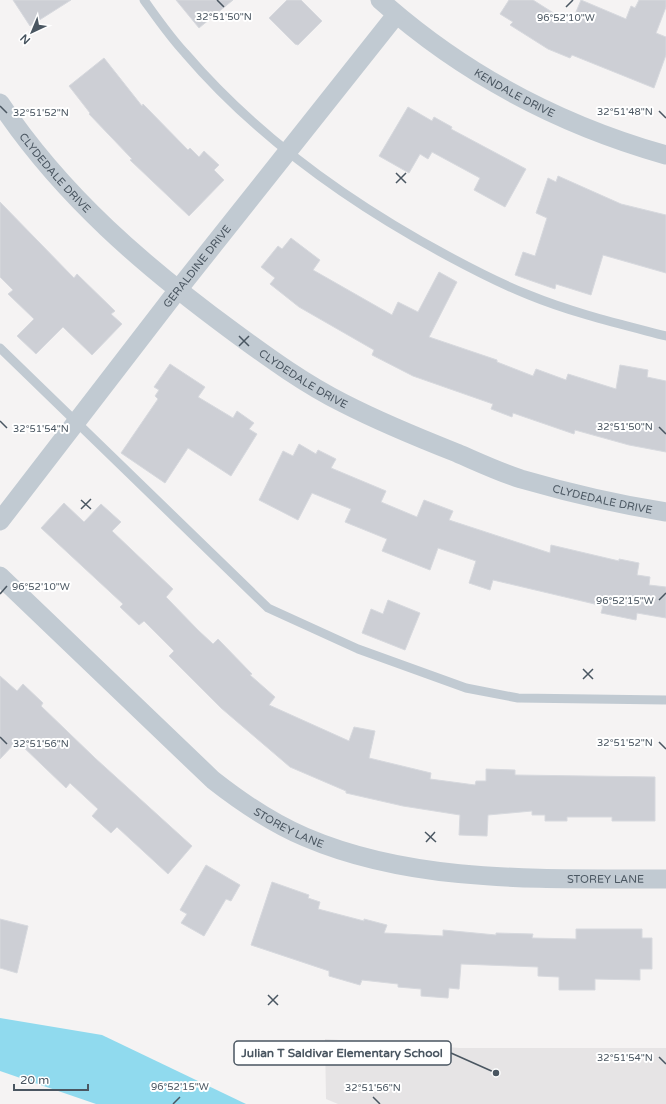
<svg xmlns="http://www.w3.org/2000/svg" width="666" height="1104" font-family="'Varela Round',sans-serif">
<rect width="100%" height="100%" fill="#f5f3f3"/>
<!-- education -->
<path fill="#e6e4e5" d="M325,1039L460,1048H666V1104H338L326,1099Z"/>
<!-- water -->
<path fill="#90daee" d="M0,1018L102,1035L246,1104H96L0,1071Z"/>
<!-- building -->
<path fill="#cdcfd5" stroke="#d7d9de" d="M13,0H71L30,26Z
M176,0H233L199,28Z
M287,0H301L322,21L298,45L295,44L269,18Z
M509,0H533L571,24L581,0L626,19L631,6L635,8L639,0H666V7L656,33L666,37V55L654,88L572,55L570,58L548,49L510,25L513,22L500,14Z
M104,58L142,106L143,104L188,150L190,148L199,157L204,151L219,165L214,170L224,180L189,216L130,160L132,159L89,114L90,113L69,86Z
M408,107L432,121L434,117L452,127L451,129L526,169L505,207L474,190L480,178L432,152L428,159L420,154L409,173L379,156Z
M558,176L621,204L666,215V273L603,255L591,295L556,284L555,289L515,275L523,252L535,256L547,218L536,213L548,178L556,182Z
M0,202L74,278L77,274L115,311L111,314L122,324L92,355L63,327L36,354L17,336L34,319L8,294L13,290L0,277Z
M291,238L320,260L313,270L392,315L398,302L418,312L439,272L457,282L429,337L497,360V362L533,376L536,369L566,380L568,374L616,389L620,365L648,370L647,377L666,381V452L629,445L575,430L574,434L513,413L512,417L491,409L493,404L413,376L372,355L374,350L299,307L270,284L275,278L261,267L278,246L282,249Z
M170,364L205,387L198,397L233,418L237,411L254,423L249,429L257,434L231,476L188,448L165,483L121,453L158,399L155,396L159,390L154,387Z
M299,444L316,454L318,450L336,459L331,468L386,491L381,502L417,517L424,500L453,511L449,520L550,553L551,545L619,561V559L639,563L637,575L650,577L649,585L666,587V618L637,613L636,620L601,613L603,606L493,580L490,590L469,583L476,561L438,548L430,570L382,551L387,539L345,522L351,509L312,493L298,520L259,500L283,451L293,456Z
M64,503L84,522L101,504L121,522L112,531L173,589L166,597L198,630L213,644L218,639L252,674L250,675L275,697L269,705L349,741L354,727L375,731L369,758L431,773L430,779L475,785L476,781H486V769L515,770V775L655,777V821H612V817H567V821H545V815H532V811L488,815L487,836L459,835L460,815L403,806L346,793V791L290,767L221,708L169,656L174,651L144,621L139,625L120,607L123,604L41,528Z
M388,600L420,613L405,650L362,633L371,609L383,614Z
M0,676L17,691L23,684L43,703L41,706L95,758L192,846L168,874L117,827L111,833L92,816L98,809L70,783L66,788L17,741L0,759Z
M206,865L240,885L231,901L226,899L204,936L181,923L187,914L180,910Z
M272,882L309,895L308,898L320,902L318,909L364,921V919L387,925L384,933L443,936V930L496,935V933L533,934L532,938L576,939V929H642V938H652V969H640V980L595,979V990H559V977L538,976V967L461,964L459,989L449,988L448,998L421,996V989L398,987V984L362,980L360,985L329,976V971L251,945Z
M0,919L28,926L17,973L0,968Z"/>
<g fill="none" stroke-linecap="round" stroke-linejoin="round">
<!-- service -->
<path stroke="#c1cad2" stroke-width="9" d="M144,0C157,18 170,37 185,53C257,137 351,204 448,256C474,270 501,284 529,295C573,313 620,324 666,336
M0,348L268,608L358,649L466,688L518,698L666,700"/>
<!-- minor -->
<g stroke="#c1cad2" stroke-width="19">
<path id="s1" d="M380,0C462,73 560,125 666,155"/>
<path id="s2" d="M0,103C62,196 145,267 235,333C269,358 305,384 343,403C380,422 419,438 457,453C478,462 499,472 521,479C569,493 617,504 666,512"/>
<path id="s3" d="M0,521L177,291L396,15"/>
<path id="s4" d="M0,576L213,780C241,802 272,823 305,837C417,885 546,878 666,879"/>
</g>
</g>
<!-- ticks -->
<path fill="none" stroke="#4a5661" stroke-width="1.5" d="M217,0L224,7M566,7L573,0M0,106L7,113M659,111L666,118M396,173L406,183M396,183L406,173M239,336L249,346M239,346L249,336M0,421L7,428M659,427L666,434M81,500L91,509M81,509L91,499M0,594L7,586M659,600L666,593M583,669L593,679M583,679L593,669M0,737L7,744M659,742L666,749M425,832L436,842M426,842L435,832M268,995L278,1005M268,1005L278,995M659,1057L666,1064M373,1097L380,1104M173,1104L180,1097"/>
<g text-anchor="middle" dominant-baseline="central" stroke-width="4" stroke-linejoin="round" paint-order="stroke">
<!-- street labels -->
<g font-size="11" fill="#4a5661" stroke="#fff">
<text stroke="none"><textPath href="#s1" startOffset="164">KENDALE DRIVE</textPath></text>
<text stroke="none"><textPath href="#s2" startOffset="89">CLYDEDALE DRIVE</textPath></text>
<text stroke="none"><textPath href="#s3" startOffset="322">GERALDINE DRIVE</textPath></text>
<text stroke="none"><textPath href="#s2" startOffset="413">CLYDEDALE DRIVE</textPath></text>
<text stroke="none"><textPath href="#s2" startOffset="737">CLYDEDALE DRIVE</textPath></text>
<text stroke="none"><textPath href="#s4" startOffset="385">STOREY LANE</textPath></text>
<text stroke="none"><textPath href="#s4" startOffset="709">STOREY LANE</textPath></text>
</g>
</g>
<g font-size="10" text-anchor="middle" fill="#4a5661" stroke="#fff" stroke-width="4" stroke-linejoin="round" paint-order="stroke">
<text x="224" y="20">32°51'50"N</text>
<text x="566" y="21">96°52'10"W</text>
<text x="625" y="115">32°51'48"N</text>
<text x="41" y="116">32°51'52"N</text>
<text x="625" y="430">32°51'50"N</text>
<text x="41" y="432">32°51'54"N</text>
<text x="41" y="590">96°52'10"W</text>
<text x="625" y="604">96°52'15"W</text>
<text x="625" y="746">32°51'52"N</text>
<text x="41" y="747">32°51'56"N</text>
<text x="625" y="1061">32°51'54"N</text>
<text x="180" y="1090">96°52'15"W</text>
<text x="373" y="1091">32°51'56"N</text>
</g>
<!-- callouts -->
<path fill="none" stroke="#4a5661" stroke-width="1.5" d="M496 1073L451 1053"/>
<circle fill="#4a5661" stroke="#fff" stroke-width="1.5" cx="496" cy="1073" r="4"/>
<rect fill="#fff" stroke="#4a5661" stroke-width="1.5" x="234" y="1041" width="217" height="24" rx="4"/>
<g font-size="12" text-anchor="middle" font-weight="bold" fill="#4a5661">
<text x="342" y="1057">Julian T Saldivar Elementary School</text>
</g>
<!-- north arrow -->
<g transform="translate(32 32) rotate(224)" stroke="#ffffff" stroke-width="3" paint-order="stroke">
<path d="M0-3L7 15L0 10L-7 15Z" fill="#4a5661"/>
<text y="-6" font-size="11" font-weight="bold" text-anchor="middle" fill="#4a5661">N</text>
</g>
<!-- scale -->
<path d="M14 1084v6h74v-6" fill="none" stroke="#4a5661" stroke-width="2"/>
<text x="20" y="1084" font-size="12" fill="#4a5661" stroke="#ffffff" stroke-width="3" paint-order="stroke">20 m</text>
</svg>
